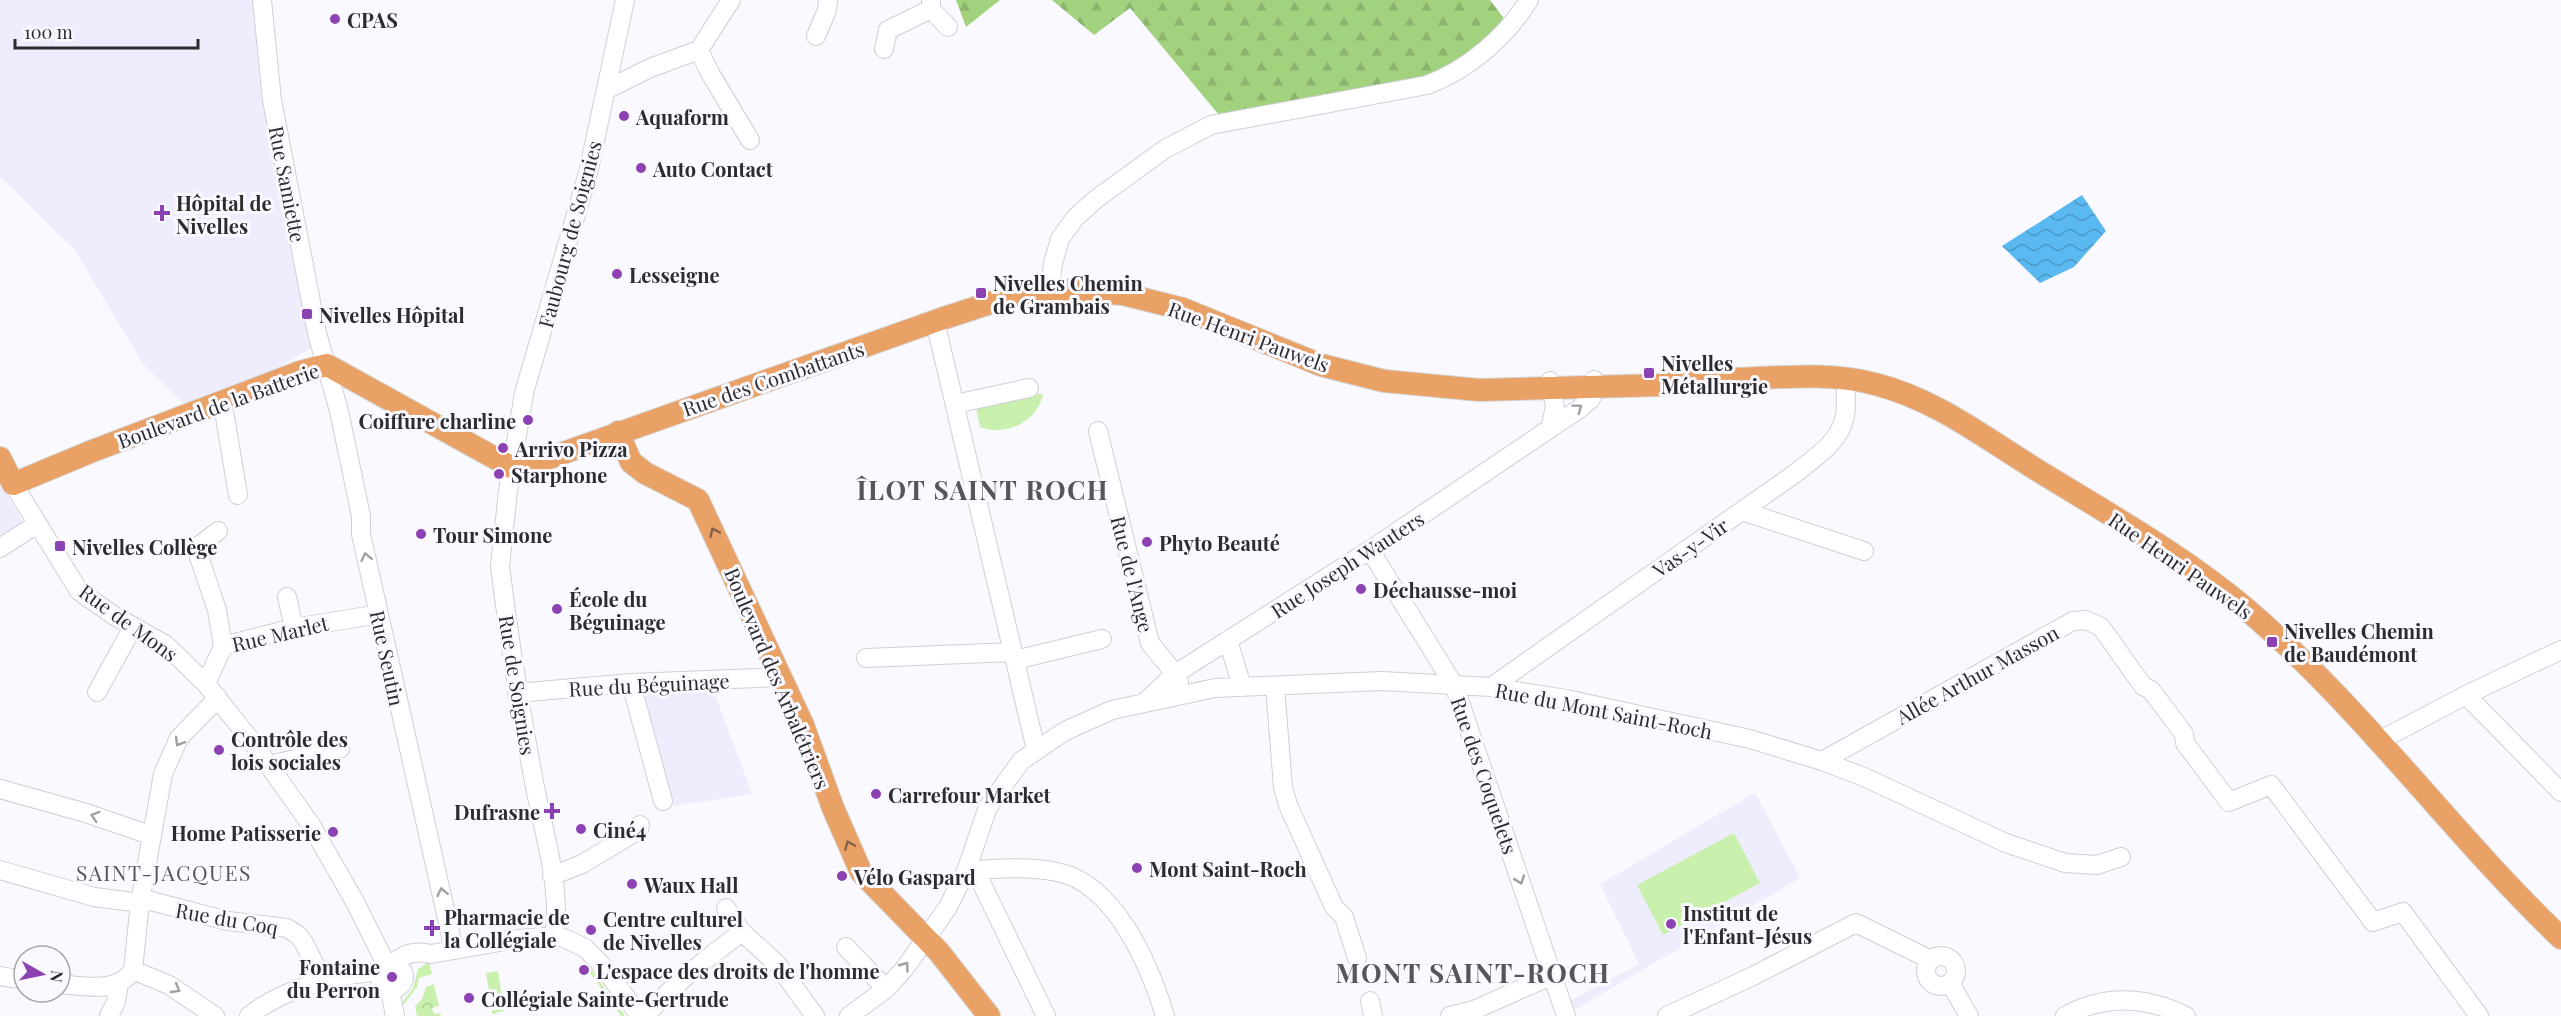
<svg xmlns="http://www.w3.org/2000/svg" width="2561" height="1016" font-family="'Playfair Display',serif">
<defs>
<pattern id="forest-firs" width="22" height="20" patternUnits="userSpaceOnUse" patternTransform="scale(1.5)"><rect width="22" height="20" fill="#a3d27f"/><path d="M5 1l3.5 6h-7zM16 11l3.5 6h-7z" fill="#8cb46e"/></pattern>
<pattern id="park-crowns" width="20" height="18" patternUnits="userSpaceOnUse" patternTransform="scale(1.5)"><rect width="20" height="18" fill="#c9f0ac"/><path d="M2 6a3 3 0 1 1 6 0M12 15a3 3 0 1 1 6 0" fill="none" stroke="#adce94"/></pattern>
<pattern id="water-waves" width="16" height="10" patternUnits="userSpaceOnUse" patternTransform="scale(1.5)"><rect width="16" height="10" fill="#5ab9f1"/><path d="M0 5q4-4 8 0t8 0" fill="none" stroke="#4b97c4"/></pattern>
</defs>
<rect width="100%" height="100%" fill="#faf9ff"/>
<!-- built -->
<path fill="#eeedfe" d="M0,0H254L261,89L315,346L274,370L196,398L189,409L143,364L74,249L0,177Z
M0,479L23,524L0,539Z
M712,686L752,794L674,806L640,690Z
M1755,793L1800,878L1574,1010L1571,1000L1639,964L1600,884Z"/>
<!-- green -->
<path fill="#c9f0ac" d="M1034,394H1043C1038,422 1005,437 980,427L976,408Z
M1734,833L1760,883L1663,935L1637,885Z
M429,962L432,974L419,978L417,987L404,1004L402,1003L413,988L418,969Z
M585,966L591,969L625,1016H621L590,973L583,978L578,973Z
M498,971L504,1011L492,1014V1006L497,1001L494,996H490L486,973Z"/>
<!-- forest -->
<path fill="url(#forest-firs)" d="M956,0H1000L966,27Z
M1052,0H1490L1509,25L1438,81L1219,115L1130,8L1094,35Z"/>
<!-- park -->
<path fill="url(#park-crowns)" d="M434,984L439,1006L434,1007L432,1010L435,1014L440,1013L441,1016H417L415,1006L422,999L426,987Z"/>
<!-- water -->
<path fill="url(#water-waves)" d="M2082,195L2106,231L2074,267L2040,283L2002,246Z"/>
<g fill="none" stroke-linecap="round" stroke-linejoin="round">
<defs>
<path id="minor" d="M262,0L272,100L317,333L339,411L361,516V534L454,950
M931,9L948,27
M816,36L827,10L828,0
M884,49L888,30L931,9V0
M699,50L710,73L750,140
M606,90L650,68L699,50L731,0
M1050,289L1053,263L1060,239L1075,218L1096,199L1165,149L1211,125L1427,85C1468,70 1506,37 1529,0
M935,321L1036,750
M1550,381L1555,407L1550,429
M221,403L224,411L238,495
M955,404L1029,388
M1098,431L1150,643L1175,674L1179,683
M13,484L79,591L113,615L166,645L206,684L253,743L311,825L355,902L387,966
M1742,511L1864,551
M218,531L196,548L217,610L223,646
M0,548L37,524
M1370,550L1454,685L1566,1016
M287,597L294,628
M1228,640L1242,687
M223,646L294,628L379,614
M866,658L1013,652
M1015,660L1102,639
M631,683L663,801
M206,684L223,646
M1275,686L1283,787L1288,805L1334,907L1344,917L1357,958
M1491,687L1793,475C1813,459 1840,443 1845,416C1847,404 1845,391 1846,379
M97,692L133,627
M517,693L631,683L780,677
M2466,695L2561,792
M1146,701L1175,674L1370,550L1579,409L1591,399L1594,380
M2379,741L2466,695L2561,650
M1822,761L2073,621L2086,620L2101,627L2143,686L2151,690L2184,734L2185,743L2229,802L2271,785L2373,922L2403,912L2479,1016
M269,765L340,749
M0,789L86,813L150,835
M0,870L94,897L133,902L151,901L228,921L287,928L298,935L304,943L323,981
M975,870L1046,1016
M966,871C994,868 1029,866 1057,872C1115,883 1150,966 1165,1016
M552,876L582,864L639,830L640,825
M726,908L742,932L777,964L815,1016
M555,926C560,883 543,830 535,787C521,714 509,640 500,566L508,491L524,393L588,173L625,0
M564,938L585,948L600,963L640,1016
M846,947L886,989
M1926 971a15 15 0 1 1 30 0a15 15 0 1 1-30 0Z
M391,965C403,954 414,950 431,954L517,939L544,937
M380 977a12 12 0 1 1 24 0a12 12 0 1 1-24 0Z
M133,970L169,985L215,1016
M0,976L24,980
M1950,983L1969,1016
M60,984C84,986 118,994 133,970L140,902L163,774L179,738L218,698
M390,989L395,1016
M1370,1001L1373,1016
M109,1016L116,1002L119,983
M249,1016C280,990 342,972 381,972
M645,1016C674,984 707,958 742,932
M849,1016L886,989L905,968L948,907L966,871L988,807L1021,761L1065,731L1112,710L1215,688L1382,681L1491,687L1566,699L1750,739L1822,761L1864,777L2006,843L2065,863L2097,865L2121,857
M1450,1016L1474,1010L1553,975
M1667,1016L1753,976L1856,923L1931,960
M2065,1016C2105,994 2145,996 2186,1016"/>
<path id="major" d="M1685,379C1747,383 1814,368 1875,384C1935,399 1985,438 2037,470C2107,513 2182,555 2245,608C2362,707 2451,833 2561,938
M618,432L631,462L645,473L698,500L803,725L833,808L861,872L939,952L989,1016
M0,458L13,484L90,452L300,372L327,365L511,467L552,457L941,319L1015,295L1050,289L1123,294L1183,309L1321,365L1384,381L1479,390L1662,385L1699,380"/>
</defs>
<!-- minor casing -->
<use href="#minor" stroke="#cfcfd7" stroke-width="20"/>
<!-- major casing -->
<use href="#major" stroke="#d5d5d5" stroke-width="24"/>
<!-- minor -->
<use href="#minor" stroke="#fff" stroke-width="18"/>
<!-- major -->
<use href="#major" stroke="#e9a166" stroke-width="22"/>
</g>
<!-- one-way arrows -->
<defs><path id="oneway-chevron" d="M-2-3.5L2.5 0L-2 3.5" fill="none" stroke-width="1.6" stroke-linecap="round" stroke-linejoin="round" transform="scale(1.5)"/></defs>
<g stroke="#a0a0a1">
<use href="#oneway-chevron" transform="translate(1578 408) rotate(-37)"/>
<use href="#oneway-chevron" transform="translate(366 557) rotate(-102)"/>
<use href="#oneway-chevron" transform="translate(179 742) rotate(121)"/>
<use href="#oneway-chevron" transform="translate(95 816) rotate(-162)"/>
<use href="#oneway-chevron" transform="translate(1520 880) rotate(71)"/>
<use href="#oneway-chevron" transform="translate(442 892) rotate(-102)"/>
<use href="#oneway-chevron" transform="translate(905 966) rotate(-53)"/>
<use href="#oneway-chevron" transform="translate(176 989) rotate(30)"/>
</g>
<g stroke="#816148">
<use href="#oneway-chevron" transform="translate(714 532) rotate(-115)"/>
<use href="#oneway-chevron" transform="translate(849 845) rotate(-113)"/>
</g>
<!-- markers -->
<g fill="#8c42b3" stroke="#faf9ff" stroke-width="2">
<circle cx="335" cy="19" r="6"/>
<circle cx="624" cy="116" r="6"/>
<circle cx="641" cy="168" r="6"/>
<path d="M159 204h6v6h6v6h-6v6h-6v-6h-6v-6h6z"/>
<circle cx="617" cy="274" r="6"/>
<rect x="975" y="287" width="12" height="12" rx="3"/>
<rect x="301" y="308" width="12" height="12" rx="3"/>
<rect x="1643" y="367" width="12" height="12" rx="3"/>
<circle cx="528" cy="420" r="6"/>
<circle cx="503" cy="448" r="6"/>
<circle cx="499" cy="474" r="6"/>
<circle cx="421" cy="534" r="6"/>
<circle cx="1147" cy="542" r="6"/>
<rect x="54" y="540" width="12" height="12" rx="3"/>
<circle cx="1361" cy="589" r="6"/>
<circle cx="557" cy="609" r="6"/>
<rect x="2266" y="636" width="12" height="12" rx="3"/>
<circle cx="219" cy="750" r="6"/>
<circle cx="876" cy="794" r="6"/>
<path d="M549 802h6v6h6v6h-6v6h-6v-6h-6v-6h6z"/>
<circle cx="581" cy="829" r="6"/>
<circle cx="333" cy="832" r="6"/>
<circle cx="1137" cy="868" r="6"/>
<circle cx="842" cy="876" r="6"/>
<circle cx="632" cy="884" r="6"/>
<circle cx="1671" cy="924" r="6"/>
<path d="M429 919h6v6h6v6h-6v6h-6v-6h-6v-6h6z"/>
<circle cx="591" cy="930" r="6"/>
<circle cx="584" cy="970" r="6"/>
<circle cx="392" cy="977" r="6"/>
<circle cx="469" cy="998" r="6"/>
</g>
<g text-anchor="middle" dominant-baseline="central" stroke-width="6" stroke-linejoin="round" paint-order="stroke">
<!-- poi labels -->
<g font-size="20" font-weight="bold" fill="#2c2c2f" stroke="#faf9ff" text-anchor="start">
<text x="347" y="19">CPAS</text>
<text x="636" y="116">Aquaform</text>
<text x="653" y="168">Auto Contact</text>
<text x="176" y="202">Hôpital de<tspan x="176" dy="23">Nivelles</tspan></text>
<text x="629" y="274">Lesseigne</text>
<text x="993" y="282">Nivelles Chemin<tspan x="993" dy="23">de Grambais</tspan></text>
<text x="319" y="314">Nivelles Hôpital</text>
<text x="1661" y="362">Nivelles<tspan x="1661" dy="23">Métallurgie</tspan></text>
<text x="516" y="420" text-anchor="end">Coiffure charline</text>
<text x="515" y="448">Arrivo Pizza</text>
<text x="511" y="474">Starphone</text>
<text x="433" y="534">Tour Simone</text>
<text x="1159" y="542">Phyto Beauté</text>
<text x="72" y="546">Nivelles Collège</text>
<text x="1373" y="589">Déchausse-moi</text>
<text x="569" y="598">École du<tspan x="569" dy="23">Béguinage</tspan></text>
<text x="2284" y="630">Nivelles Chemin<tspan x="2284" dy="23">de Baudémont</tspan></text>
<text x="231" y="738">Contrôle des<tspan x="231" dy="23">lois sociales</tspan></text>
<text x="888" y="794">Carrefour Market</text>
<text x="540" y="811" text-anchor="end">Dufrasne</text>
<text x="593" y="829">Ciné4</text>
<text x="321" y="832" text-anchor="end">Home Patisserie</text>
<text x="1149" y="868">Mont Saint-Roch</text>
<text x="854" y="876">Vélo Gaspard</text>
<text x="644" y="884">Waux Hall</text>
<text x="1683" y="912">Institut de<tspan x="1683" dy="23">l'Enfant-Jésus</tspan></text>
<text x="444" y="916">Pharmacie de<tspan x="444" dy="23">la Collégiale</tspan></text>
<text x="603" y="918">Centre culturel<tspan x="603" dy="23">de Nivelles</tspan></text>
<text x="380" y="966" text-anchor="end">Fontaine<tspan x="380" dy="23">du Perron</tspan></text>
<text x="596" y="970">L'espace des droits de l'homme</text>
<text x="481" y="998">Collégiale Sainte-Gertrude</text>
</g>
<!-- street labels -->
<g font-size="20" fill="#2c2c2f" stroke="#faf9ff">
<text transform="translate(288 184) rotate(79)">Rue Samiette</text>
<text transform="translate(569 234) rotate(-75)">Faubourg de Soignies</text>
<text transform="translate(1249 336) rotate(20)">Rue Henri Pauwels</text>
<text transform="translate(773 378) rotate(-19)">Rue des Combattants</text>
<text transform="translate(218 405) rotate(-20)">Boulevard de la Batterie</text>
<text transform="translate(1690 547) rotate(-35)">Vas-y-Vir</text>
<text transform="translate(1347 564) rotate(-33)">Rue Joseph Wauters</text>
<text transform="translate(2181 565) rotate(35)">Rue Henri Pauwels</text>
<text transform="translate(1133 574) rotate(76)">Rue de l'Ange</text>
<text transform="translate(129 622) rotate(36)">Rue de Mons</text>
<text transform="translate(280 633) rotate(-13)">Rue Marlet</text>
<text transform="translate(388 658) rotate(78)">Rue Seutin</text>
<text transform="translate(1977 674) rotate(-29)">Allée Arthur Masson</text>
<text transform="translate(778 678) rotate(67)">Boulevard des Arbalétriers</text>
<text transform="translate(649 684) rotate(-3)">Rue du Béguinage</text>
<text transform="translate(518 685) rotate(81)">Rue de Soignies</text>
<text transform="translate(1604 710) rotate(11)">Rue du Mont Saint-Roch</text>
<text transform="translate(1485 775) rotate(71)">Rue des Coquelets</text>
<text transform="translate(227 918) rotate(10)">Rue du Coq</text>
</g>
<!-- neighbourhood labels -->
<g font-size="21" letter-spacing="1.5" fill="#55555d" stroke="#faf9ff">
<text x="164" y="872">SAINT-JACQUES</text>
</g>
<!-- district labels -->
<g font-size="26" font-weight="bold" letter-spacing="1.5" fill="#55555d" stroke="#faf9ff">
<text x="983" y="489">ÎLOT SAINT ROCH</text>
<text x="1473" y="972">MONT SAINT-ROCH</text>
</g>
</g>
<!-- north arrow -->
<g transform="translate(42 974) rotate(99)"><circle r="28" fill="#faf9ff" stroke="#a8a7ac" stroke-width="1.5"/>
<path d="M0-4.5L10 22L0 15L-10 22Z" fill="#8c42b3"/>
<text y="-9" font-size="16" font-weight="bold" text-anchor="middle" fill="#2c2c2f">N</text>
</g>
<!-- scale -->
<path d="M15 39v9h183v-9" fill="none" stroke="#2c2c2f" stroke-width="3"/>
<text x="24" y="39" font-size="18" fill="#2c2c2f" stroke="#faf9ff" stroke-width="4.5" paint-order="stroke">100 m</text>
</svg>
